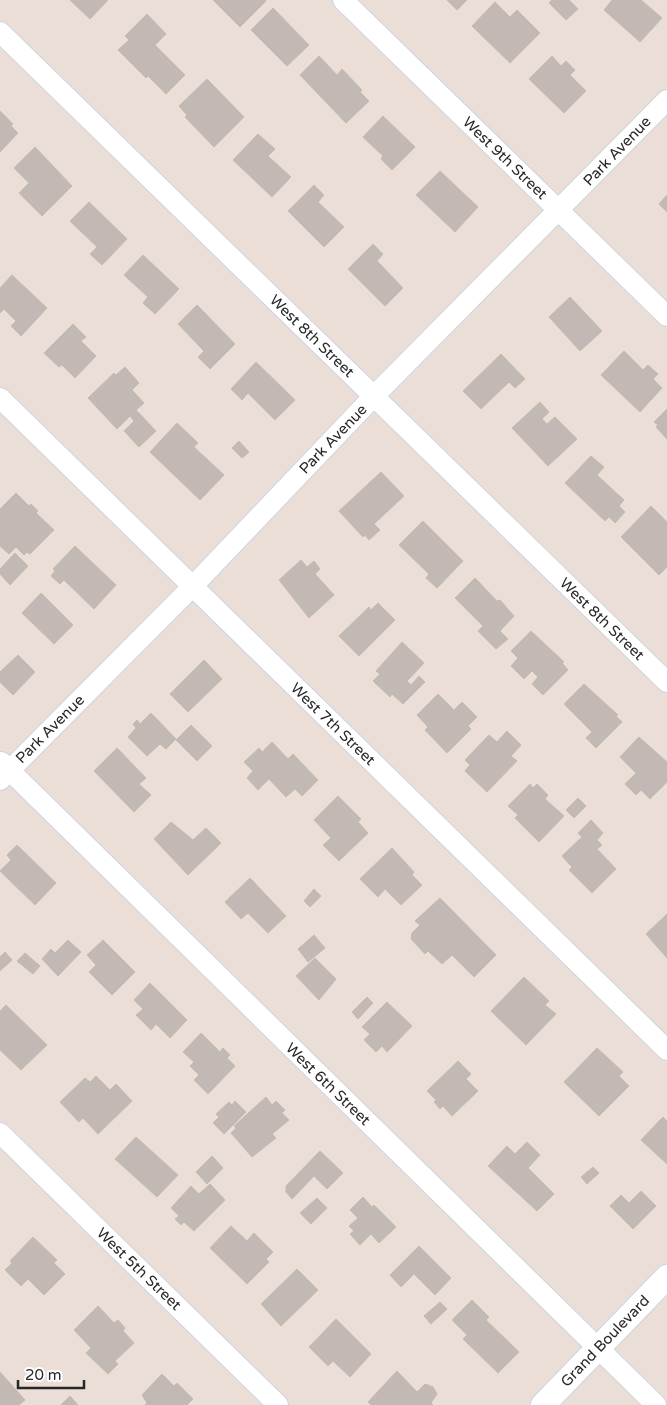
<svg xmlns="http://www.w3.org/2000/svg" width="667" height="1405" font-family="'Varela Round',sans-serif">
<rect width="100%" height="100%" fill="#eaded7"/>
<!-- building -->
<path fill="#c2b8b4" stroke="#c5bab1" d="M70,0H108L90,19Z
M213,0H265L266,1L240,27Z
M447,0H467L457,10Z
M552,0H569L578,9L566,20L549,3Z
M612,0H641L662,18L640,42L604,10Z
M495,2L510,17L517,10L540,33L510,63L472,26Z
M273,8L309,45L287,66L251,30Z
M147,14L166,34L155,45L185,75L166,94L148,76L146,78L118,50L129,40L125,36Z
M319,56L337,75L342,69L362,90L360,92L369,101L346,123L300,75Z
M552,56L561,66L566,61L575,70L570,75L586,91L564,113L529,79Z
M207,79L244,117L214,147L185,117L187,115L179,106Z
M0,111L13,124L11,126L18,133L0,152Z
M383,116L415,147L392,170L381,159L383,156L363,137Z
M258,134L275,149L268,156L291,177L272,197L233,160Z
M35,147L72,186L42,216L19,193L29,183L14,168Z
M440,171L478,207L455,232L416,195Z
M314,185L324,195L318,202L344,227L324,247L288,211Z
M667,195V212L659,204Z
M89,202L127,239L102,265L90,254L97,247L70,221Z
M373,244L383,254L377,261L403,288L385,306L348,269Z
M143,255L179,289L155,314L143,303L148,297L124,275Z
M12,275L47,308L21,336L11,326L16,321L4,309L0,313V288Z
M570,297L602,331L580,351L549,317Z
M197,305L235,344L210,369L198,357L204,351L178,324Z
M73,324L86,337L81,341L96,356L75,378L62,365L59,367L44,353Z
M624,351L643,370L648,365L658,374L653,379L662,388L640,412L601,375Z
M501,354L525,379L515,388L509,382L481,409L463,391Z
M256,362L295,400L275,420L248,393L242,400L231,389Z
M125,367L139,383L132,390L144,403L136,410L156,431L139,447L124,431L134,421L130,416L117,429L88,398L114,373L116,375Z
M540,402L549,412L542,419L547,424L555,417L577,439L548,466L512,428Z
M667,409V439L656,427L658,425L654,422Z
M177,423L198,443L194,447L224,475L200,500L150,452Z
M239,441L249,452L242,458L232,448Z
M591,456L604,467L597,475L624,500L619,506L625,512L615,523L609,517L605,521L565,483Z
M381,472L404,496L374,524L380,530L369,540L365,535L363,537L339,511Z
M16,493L29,506L31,504L38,511L36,513L54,530L30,554L27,552L24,555L16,547L9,554L0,546V509Z
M651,506L667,522V567L659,575L621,537Z
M423,521L463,561L437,588L426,578L429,574L399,545Z
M75,546L116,585L94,609L64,580L60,584L51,576L55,571L53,569Z
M15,553L28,566L10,585L0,574V569Z
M301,560L307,567L314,561L320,569L315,574L334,595L309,618L279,580Z
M475,578L497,601L500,600L514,616L500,631L508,639L496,649L478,631L483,626L455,598Z
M41,593L73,625L54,644L22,613Z
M378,603L395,620L359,656L339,636L369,607L371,610Z
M531,631L564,662L562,663L568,670L543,695L532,684L538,677L532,671L524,679L511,666L518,658L511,651Z
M402,642L424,663L407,681L411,685L419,676L425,682L403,704L392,694L390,697L373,681L380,674L376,671Z
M18,655L35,672L13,695L0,682V672Z
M204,660L222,679L188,712L170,694Z
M584,684L618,715L616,716L622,722L596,748L586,738L592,732L564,704Z
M438,694L454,710L462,702L477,717L468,726L471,729L447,753L425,730L428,727L417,715Z
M151,713L176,739L166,749L160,744L147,756L128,737L136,728L133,724L137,720L140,724Z
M191,725L212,746L197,761L176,740Z
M507,731L521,745L511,756L517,761L487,792L465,771L470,765L465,760L489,735L497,742Z
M639,737L667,762V782L650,799L641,790L636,795L625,784L636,773L620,757Z
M272,742L288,759L293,754L318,780L302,796L295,789L286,797L269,779L258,790L247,778L253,771L244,762L259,748L266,756L263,751Z
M117,748L146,778L139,784L151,795L134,812L94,771Z
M530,784L533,788L537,784L548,795L545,799L564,816L539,842L515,818L518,815L508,806Z
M338,796L361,819L358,822L368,833L339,861L323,845L331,838L314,820Z
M578,798L586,806L574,818L566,810Z
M591,820L603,833L597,840L602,845L597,849L616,869L592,893L569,870L572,867L562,856L582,837L578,833Z
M171,822L193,840L206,828L221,843L188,875L154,839Z
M17,845L56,883L35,905L0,871L11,860L7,855Z
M392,848L414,872L412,875L422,885L401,905L385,889L378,897L360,879Z
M250,878L286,916L268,933L248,913L241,919L225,902Z
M314,889L321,896L310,907L304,901Z
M440,898L496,955L474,977L452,955L442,964L428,951L425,954L411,939L412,933L420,925L415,921Z
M667,914V958L646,934Z
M314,935L325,948L308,962L298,949Z
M68,940L81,952L58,976L42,959L51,949L55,953Z
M103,940L135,972L112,995L89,972L96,965L87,955Z
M5,952L12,960L0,971V957Z
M25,953L40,966L33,974L17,961Z
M315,958L336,979L319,1000L296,976Z
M524,977L549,1001L545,1005L556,1014L526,1045L491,1011Z
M150,983L187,1020L170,1038L156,1024L151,1030L136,1015L143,1009L134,1000Z
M367,997L373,1003L358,1019L352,1012Z
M387,1002L412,1026L387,1052L382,1046L376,1052L364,1040L370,1034L362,1027Z
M6,1005L47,1045L21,1070L0,1050V1011Z
M201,1033L220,1052L223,1048L230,1055L227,1058L235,1066L208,1094L194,1080L199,1075L190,1066L194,1062L183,1052Z
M597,1048L623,1072L619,1076L629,1086L599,1116L564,1082Z
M458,1061L471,1074L466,1079L478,1091L452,1116L443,1106L440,1109L434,1102L436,1100L427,1091Z
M96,1076L110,1090L116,1084L132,1101L98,1134L83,1118L79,1122L60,1102L85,1078L90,1082Z
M266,1097L272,1105L276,1101L285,1110L282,1113L289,1120L272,1134L276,1138L252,1157L231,1133L236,1128L234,1126Z
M235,1101L246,1112L224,1134L213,1123L219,1117L216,1114L229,1102L232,1105Z
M663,1117L667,1121V1164L641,1140Z
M136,1137L178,1175L157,1197L115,1159Z
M527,1142L540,1155L528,1168L554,1194L537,1211L488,1166L507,1146L515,1154Z
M320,1151L343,1173L327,1189L314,1176L292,1199L286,1192V1186Z
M212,1156L223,1168L207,1184L196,1172Z
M593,1167L599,1173L587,1184L581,1177Z
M210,1184L225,1200L194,1231L184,1222L181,1225L175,1219L179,1216L171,1208L191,1186L199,1194Z
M641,1191L656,1206L633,1229L610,1206L621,1195L629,1203Z
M363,1197L372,1207L374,1205L396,1227L379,1243L371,1234L360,1245L350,1234L354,1231L349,1226L358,1218L350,1210Z
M317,1198L327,1208L311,1224L300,1213Z
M231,1226L247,1241L254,1233L273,1252L266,1259L269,1262L247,1284L210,1248Z
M33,1237L57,1260L54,1263L65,1274L44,1295L28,1279L21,1286L5,1270L12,1263L10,1261Z
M419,1246L451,1278L435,1295L414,1274L401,1287L390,1275Z
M297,1269L318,1290L281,1326L261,1304Z
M472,1300L489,1317L486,1320L519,1352L498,1373L463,1339L467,1335L452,1320Z
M440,1302L447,1309L431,1324L424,1316Z
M98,1306L114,1323L118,1320L125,1328L123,1331L134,1343L115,1361L118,1364L108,1374L86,1353L91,1348L74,1330Z
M336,1319L371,1354L350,1377L333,1361L328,1366L309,1347Z
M397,1371L417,1392L425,1384L433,1387L437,1394L431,1403L433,1405H371L368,1402Z
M0,1372L25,1400L19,1405H0Z
M162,1374L174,1386L177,1383L193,1399L187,1405H145L147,1403L142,1395Z
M70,1396L78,1405H61Z"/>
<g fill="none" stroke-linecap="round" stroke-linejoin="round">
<defs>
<path id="minor" d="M343,0L667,316
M0,32L667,682
M0,398L667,1050
M1,762L656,1405
M0,780L192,587L374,396L667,100
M0,1133L278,1405"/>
<path id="tertiary" d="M543,1405L667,1277"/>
</defs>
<!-- minor casing -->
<use href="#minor" stroke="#cdd5e0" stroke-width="22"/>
<!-- tertiary casing -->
<use href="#tertiary" stroke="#cdd5e0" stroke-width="26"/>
<!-- minor -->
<use href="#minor" stroke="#fff" stroke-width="20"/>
<!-- tertiary -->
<use href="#tertiary" stroke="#fff" stroke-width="24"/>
</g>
<g text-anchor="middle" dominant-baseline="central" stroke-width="4" stroke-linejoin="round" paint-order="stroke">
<!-- street labels -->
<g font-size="15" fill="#272727" stroke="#fff">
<text transform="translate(617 151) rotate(-46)">Park Avenue</text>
<text transform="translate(505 158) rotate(44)">West 9th Street</text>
<text transform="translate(312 336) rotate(44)">West 8th Street</text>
<text transform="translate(333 439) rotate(-46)">Park Avenue</text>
<text transform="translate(602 619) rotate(44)">West 8th Street</text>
<text transform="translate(333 724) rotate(44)">West 7th Street</text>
<text transform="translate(50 729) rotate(-45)">Park Avenue</text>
<text transform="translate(328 1084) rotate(44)">West 6th Street</text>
<text transform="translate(139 1269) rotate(44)">West 5th Street</text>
<text transform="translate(605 1341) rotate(-46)">Grand Boulevard</text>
</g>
</g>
<!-- scale -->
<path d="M18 1380v8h66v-8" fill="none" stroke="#272727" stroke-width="2.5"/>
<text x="25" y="1380" font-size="15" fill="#272727" stroke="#ffffff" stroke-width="4" paint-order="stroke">20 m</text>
</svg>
